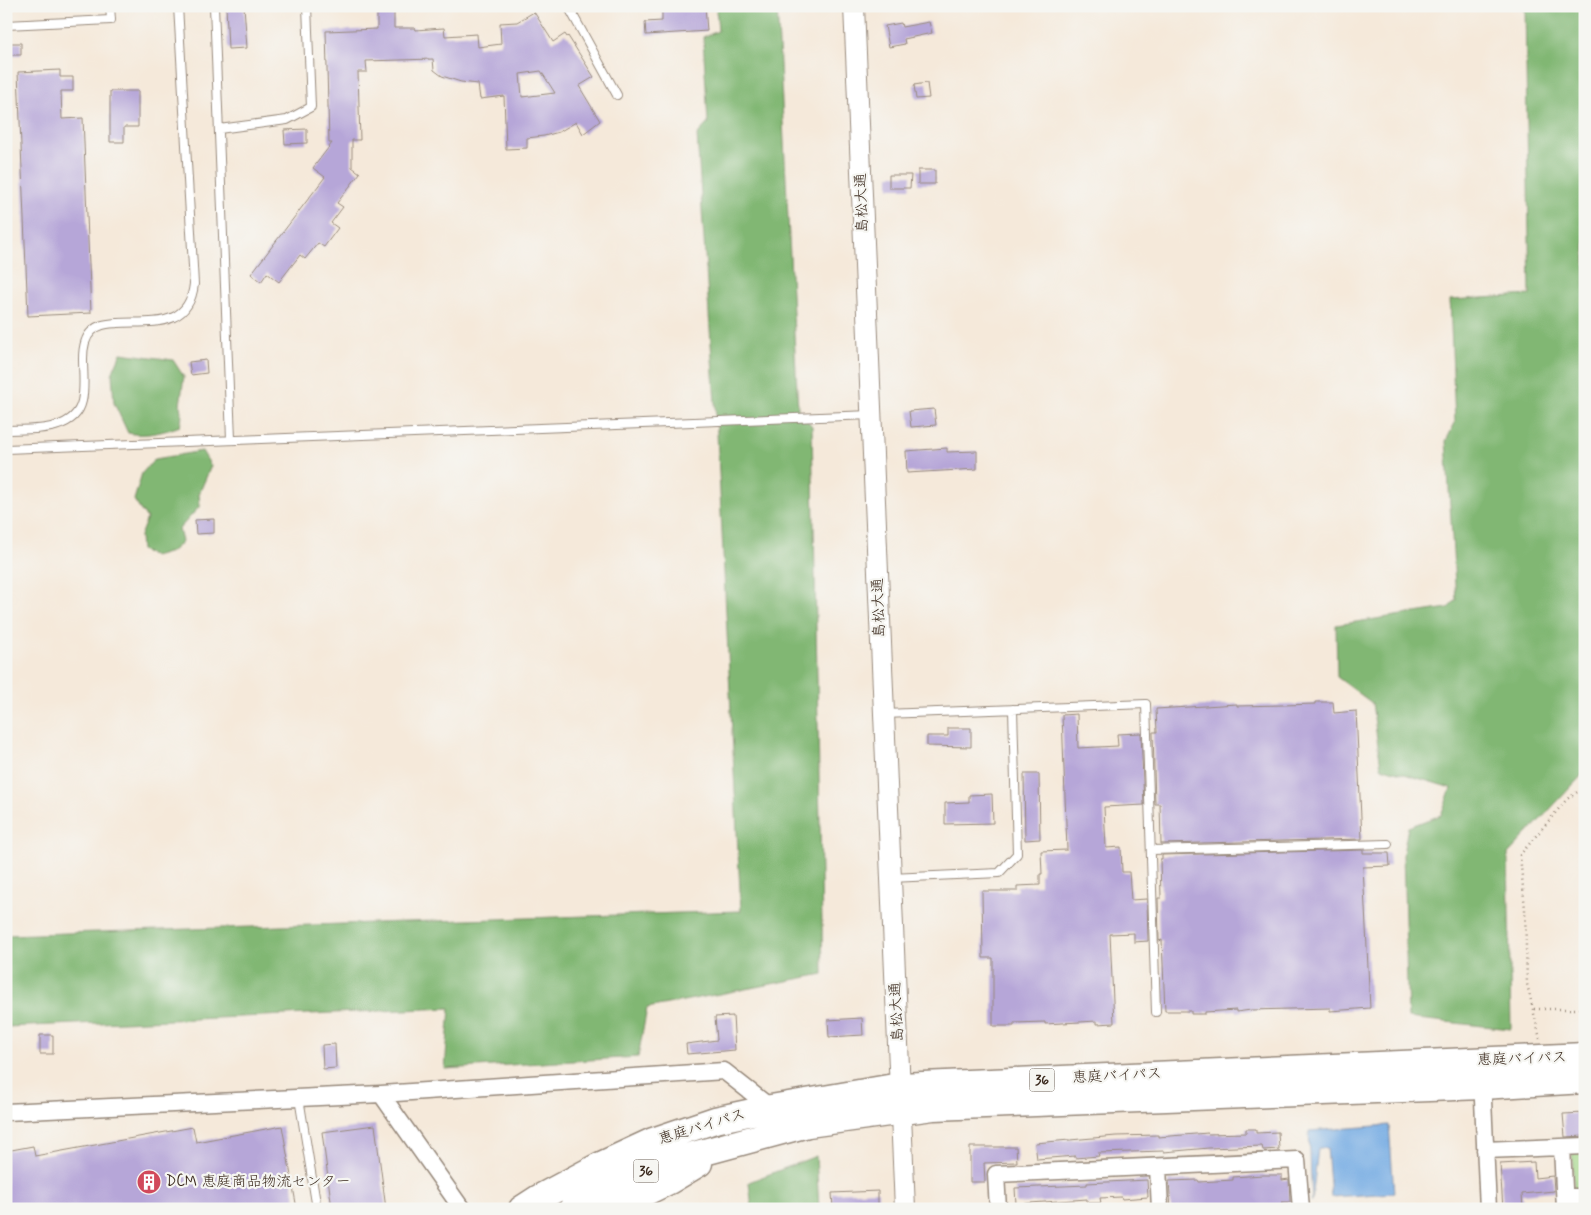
<svg xmlns="http://www.w3.org/2000/svg" width="1591" height="1215" font-family="Mynerve,'Klee One',sans-serif">
<rect width="100%" height="100%" fill="#f6f6f2"/>
<filter id="ink" filterUnits="userSpaceOnUse"><feTurbulence type="fractalNoise" baseFrequency=".02" numOctaves="2"/><feDisplacementMap in="SourceGraphic" scale="10" xChannelSelector="R" yChannelSelector="G"/><feConvolveMatrix kernelMatrix="1 2 1 2 8 2 1 2 1" color-interpolation-filters="sRGB"/></filter>
<filter id="wash" filterUnits="userSpaceOnUse"><feTurbulence type="fractalNoise" baseFrequency=".0096" numOctaves="4" result="noise"/><feDisplacementMap in="SourceGraphic" scale="20" xChannelSelector="R" yChannelSelector="G"/><feGaussianBlur stdDeviation="1.12" result="paint"/><feColorMatrix in="noise" values="0 0 0 0 0 0 0 0 0 0 0 0 0 0 0 0 0 1.4 0 .05"/><feComposite in="paint" operator="in"/></filter>
<g filter="url(#wash)">
<rect width="100%" height="100%" fill="#f5e9da"/>
<!-- green -->
<path fill="#a2d686" stroke="#6e8052" d="M1572,1152H1585V1194H1574Z"/>
<!-- forest -->
<path fill="#81b773" stroke="#5e7048" d="M716,6H777L798,410L812,426L823,974L647,1008L638,1057L445,1069L450,1008L6,1027V935L741,911L717,433L697,135L708,123L703,37L718,31Z
M1525,6H1585V772L1508,854L1511,1029L1408,1018L1403,854L1408,827L1441,815L1451,788L1381,767L1372,703L1337,677L1336,625L1448,608L1456,600L1446,441L1455,423L1450,300L1530,295Z
M121,353L173,360L184,377L180,405L182,417L180,426C164,432 145,437 128,433L114,403L112,374Z
M202,451L211,466L199,494L200,506L179,529L182,542L171,552L154,557L141,550L140,536L147,518L141,511L134,500L142,473L155,459Z
M816,1156L819,1209H752L749,1182Z"/>
<!-- water -->
<path fill="#75abe3" stroke="#586a80" d="M1389,1125L1394,1193L1331,1197L1327,1148H1318L1312,1202L1309,1131Z"/>
<g id="blocks">
<!-- building -->
<path fill="#b6a6d8" fill-rule="evenodd" d="M226,6H244L247,48L228,49Z
M377,6H394V28H415V30L444,28L445,36L477,34L478,47L501,44L500,23L517,22L534,12L553,42L565,34L567,37L568,36L594,77L579,86L600,121L583,134L576,122L559,132L544,136L527,138V148L506,149L504,96L480,99L478,84L461,82L442,76L434,70L433,59L366,61L367,72H358L360,140H352V167L360,173L337,203L343,207L331,223L338,228L324,247L318,243L305,259L300,255L279,282L267,273L261,282L251,274L325,177L313,168L332,143H329L326,31L377,29ZM541,71L555,93L522,97L520,74Z
M662,6H705L707,31L646,35L645,22L662,21Z
M929,22L932,33L904,39L905,44L889,47L885,26L901,23L902,27Z
M9,43H21V55H9Z
M60,70V77H73V91H61L62,119L83,118L91,313L28,316L18,72Z
M927,83L929,98L916,99L914,85Z
M110,91H138V127H124V142H110Z
M307,129V143L285,144L284,130Z
M918,170H935V184H918Z
M889,175H911L910,188H889Z
M206,360L207,373L191,375L189,362Z
M934,409L936,425L911,427L909,411Z
M947,448V452L977,451V469L907,473L906,451Z
M214,519V533L196,534L195,520Z
M1315,702H1333L1334,713L1356,711L1362,839L1161,844L1160,804H1155L1153,732H1157L1156,709L1237,704V706L1284,705L1315,704Z
M1077,714L1078,748L1118,746L1117,734L1141,733L1144,805L1104,807L1106,848L1121,847L1122,872H1129L1131,900L1147,899L1148,941L1134,942V933L1110,934L1114,1023L1097,1024V1021L1045,1024V1022L1014,1023V1026H993V958H983L982,891H1017V886L1040,885V874H1042L1041,851L1067,850L1062,715Z
M948,728H971V747L927,746V736H948Z
M1024,774H1039L1040,839L1025,840Z
M992,794L993,823L945,824V803L969,802V795Z
M1363,850V853H1389L1390,866L1363,867L1370,1008L1330,1011V1008L1251,1010L1236,1012V1010L1205,1012V1014H1191V1011H1165L1162,940L1159,941L1158,898H1161L1160,859H1162V855Z
M733,1016L735,1050L687,1054L686,1044L717,1040L715,1017Z
M862,1018L863,1035L829,1037L828,1020Z
M40,1035H53V1054H40Z
M335,1044L336,1068L323,1069L322,1045Z
M1585,1113V1136L1565,1137L1563,1114Z
M375,1125L386,1209H332L322,1132Z
M282,1126L297,1209H6V1151L33,1146L35,1156L193,1127L196,1142Z
M1246,1129H1256V1133L1278,1132L1279,1149L1263,1150L1262,1146L1209,1148L1164,1152V1151L1098,1153L1099,1156L1075,1158V1156L1037,1159L1035,1143L1116,1136L1158,1135V1137L1208,1133V1134L1246,1133Z
M970,1147H1016L1017,1162L984,1163L985,1182H970Z
M1534,1162L1535,1178L1553,1176L1554,1191L1522,1194L1523,1209H1503L1500,1164Z
M1263,1175H1282V1180L1289,1179L1290,1202H1282V1209H1171L1169,1181L1198,1180L1199,1182L1233,1180V1177Z
M1147,1180L1148,1197L1122,1199L1121,1197L1100,1198L1101,1203H1087V1199L1016,1204L1015,1188L1087,1185V1183Z
M878,1191V1207L833,1209L832,1193Z"/>
</g>
</g>
<g filter="url(#ink)">
<use href="#blocks" fill-opacity="0" stroke="#988a7c" stroke-width="1"/>
<g fill="none" stroke-linecap="round" stroke-linejoin="round">
<defs>
<path id="service" d="M214,6L231,439
M568,6L617,95
M6,25L111,20L110,6
M219,129L287,120L311,107L307,6
M6,430C31,429 75,433 82,401C85,388 83,373 83,359C83,349 84,338 92,331C99,324 107,324 117,323C151,321 189,329 194,284L178,6
M6,449L871,415
M884,714L1146,704L1156,1012
M1151,850L1388,844
M891,878L999,873L1017,854L1013,709
M299,1098L317,1209"/>
<path id="minor" d="M1482,1078L1488,1209
M381,1094L462,1209
M6,1112L381,1094L724,1071L771,1108
M1562,1147L1565,1209
M1485,1150L1585,1146
M1158,1167L1160,1209
M1565,1197H1585
M998,1209L996,1174L1297,1160L1301,1209"/>
<path id="tertiary" d="M854,6L905,1209"/>
<path id="trunk" d="M522,1209L539,1198L599,1166L653,1141L715,1120L771,1108L900,1086L1585,1056
M572,1209L626,1180L660,1164L808,1124L933,1107L1482,1086L1585,1080
M611,1209L669,1181L699,1163"/>
</defs>
<!-- service casing -->
<use href="#service" stroke="#988a7c" stroke-width="10"/>
<!-- minor casing -->
<use href="#minor" stroke="#988a7c" stroke-width="19"/>
<!-- tertiary casing -->
<use href="#tertiary" stroke="#988a7c" stroke-width="22"/>
<!-- trunk casing -->
<use href="#trunk" stroke="#988a7c" stroke-width="29"/>
<!-- path -->
<path stroke="#988a7c" stroke-width="2.5" stroke-dasharray="1 4" stroke-linecap="butt" d="M1534,1009H1585
M1540,1039L1527,984L1525,909L1520,855L1567,799L1585,787"/>
<!-- service -->
<use href="#service" stroke="#fff" stroke-width="8"/>
<!-- minor -->
<use href="#minor" stroke="#fff" stroke-width="16"/>
<!-- tertiary -->
<use href="#tertiary" stroke="#fff" stroke-width="20"/>
<!-- trunk -->
<use href="#trunk" stroke="#fff" stroke-width="26"/>
</g>
</g>
<!-- icons -->
<defs>
<symbol id="building-disc" viewBox="-11 -11 22 22"><circle r="9.5" fill="#d1495b" stroke="#f6f6f2"/><path d="M-4-6H4V6H1V3H-1V6H-4ZM-2.5-4.3h1.7v1.8h-1.7ZM.8-4.3h1.7v1.8H.8ZM-2.5-1h1.7V.8h-1.7ZM.8-1h1.7V.8H.8Z" fill="#fff"/></symbol>
</defs>
<g fill-rule="evenodd">
<use href="#building-disc" x="135" y="1168" width="28" height="28"/>
</g>
<g text-anchor="middle" dominant-baseline="central" stroke-width="4.5" stroke-linejoin="round" paint-order="stroke">
<!-- shield labels -->
<g fill="#f6f6f2" stroke="#73675e" stroke-width="1">
<rect x="1029.5" y="1068.5" width="25" height="23" rx="4"/>
<rect x="633.5" y="1159.5" width="25" height="23" rx="4"/>
</g>
<g font-size="14" font-weight="bold" fill="#3b2a1e">
<text x="1042" y="1080">36</text>
<text x="646" y="1171">36</text>
</g>
<!-- street labels -->
<g font-size="15" fill="#3b2a1e" stroke="#f6f6f2">
<text transform="translate(862 203) rotate(-92)">島松大通</text>
<text transform="translate(879 608) rotate(-92)">島松大通</text>
<text transform="translate(897 1012) rotate(-93)">島松大通</text>
<text transform="translate(1522 1059) rotate(-2)">恵庭バイパス</text>
<text transform="translate(1117 1076) rotate(-3)">恵庭バイパス</text>
<text transform="translate(702 1127) rotate(-17)">恵庭バイパス</text>
</g>
<!-- poi labels -->
<g font-size="15" fill="#3b2a1e" stroke="#f6f6f2" text-anchor="start">
<text x="166" y="1182">DCM 恵庭商品物流センター</text>
</g>
</g>
<!-- margin -->
<rect width="1591" height="1215" fill="none" stroke="#f6f6f2" stroke-width="25"/>
</svg>
